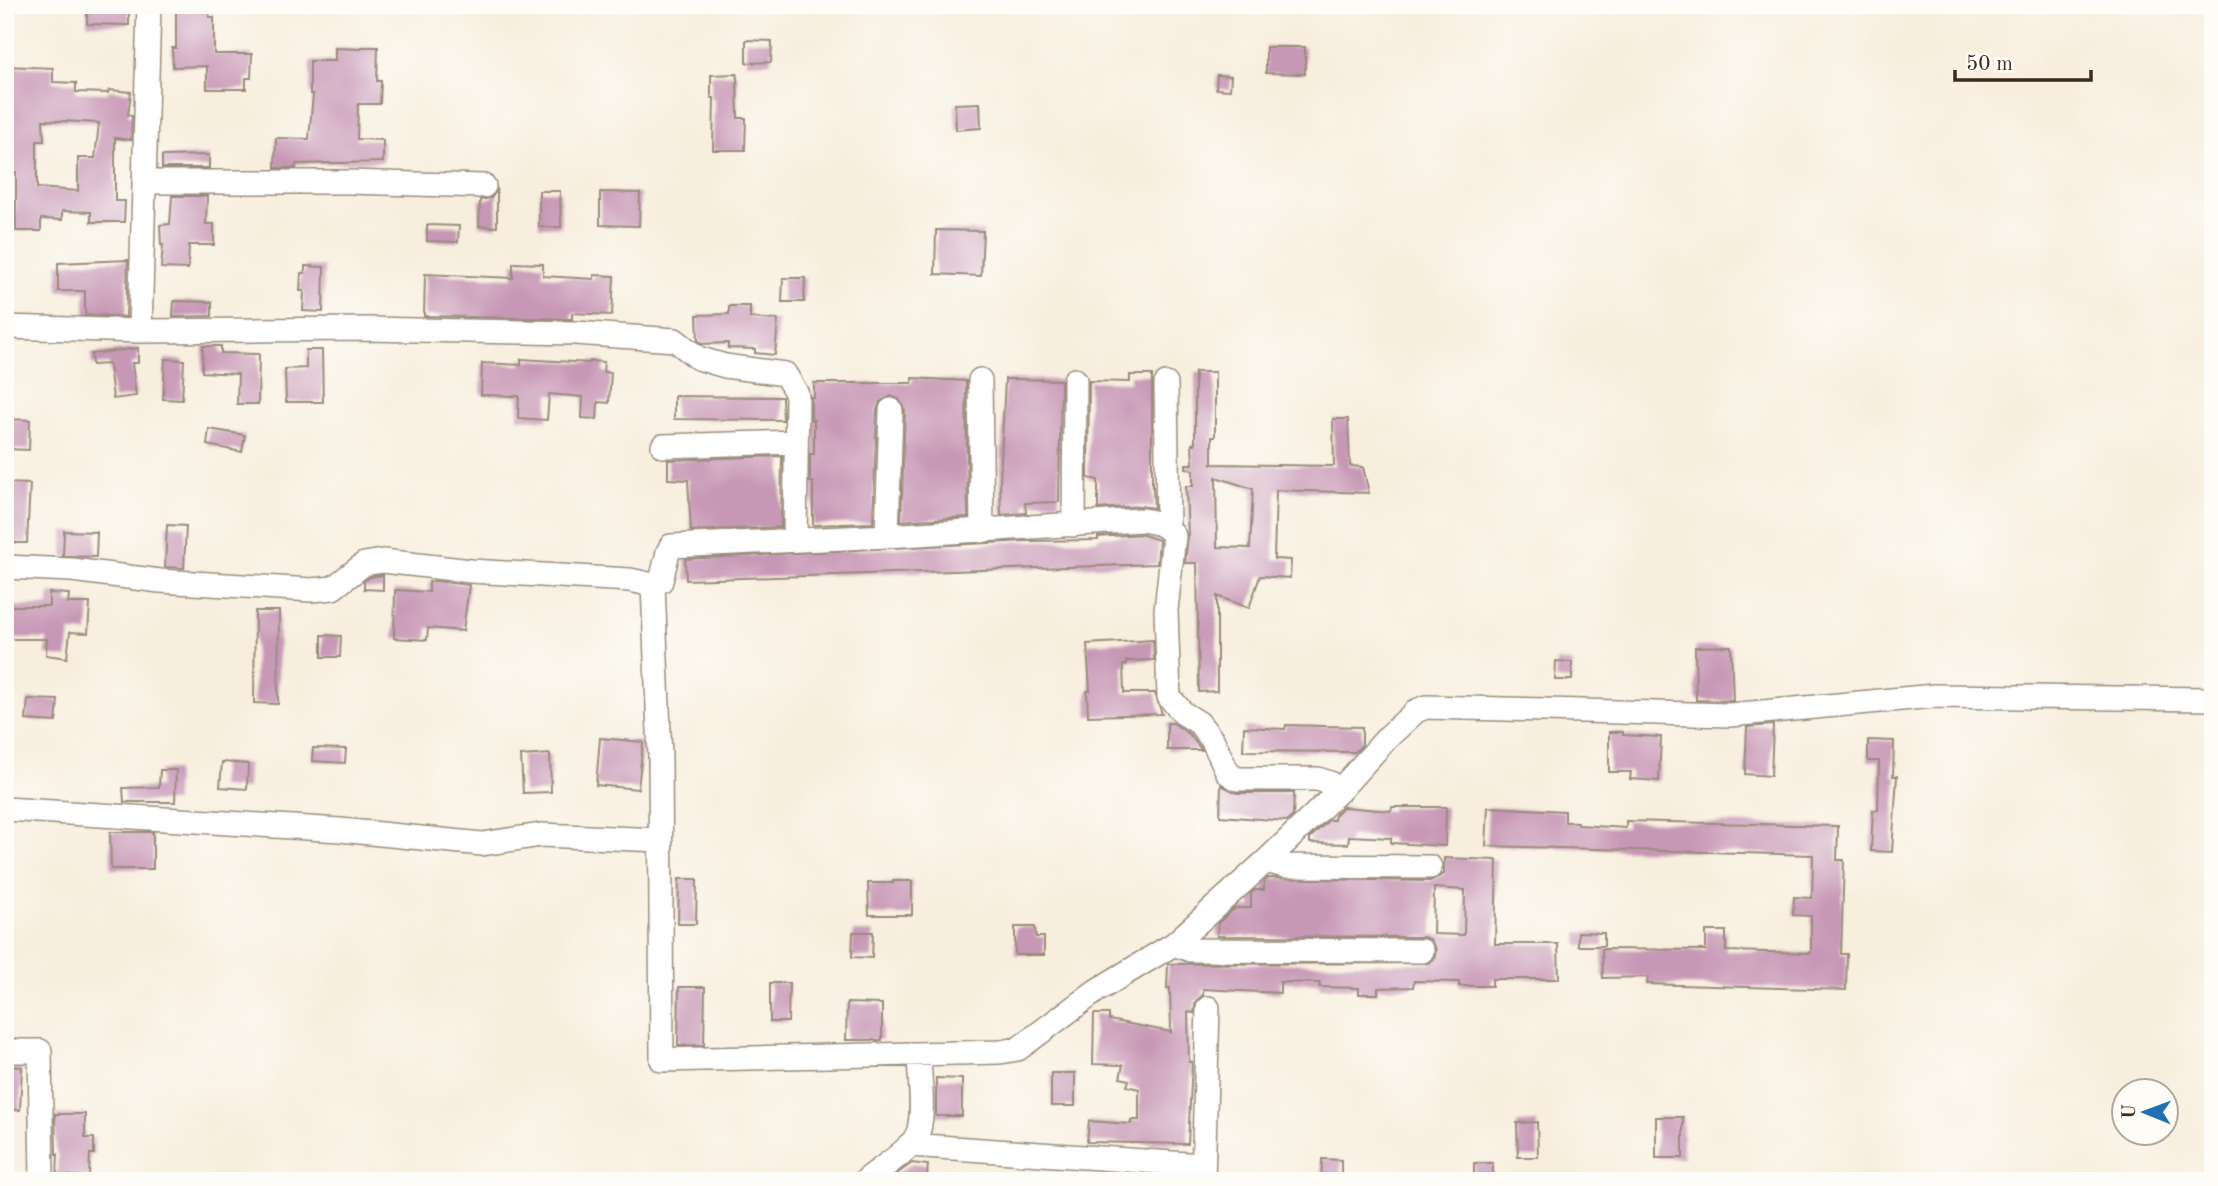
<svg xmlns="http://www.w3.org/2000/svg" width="2218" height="1186" font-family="'Old Standard TT',serif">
<rect width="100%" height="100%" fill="#fdfcf7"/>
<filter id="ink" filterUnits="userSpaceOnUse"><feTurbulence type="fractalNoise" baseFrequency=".0143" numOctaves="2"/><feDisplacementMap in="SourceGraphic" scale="14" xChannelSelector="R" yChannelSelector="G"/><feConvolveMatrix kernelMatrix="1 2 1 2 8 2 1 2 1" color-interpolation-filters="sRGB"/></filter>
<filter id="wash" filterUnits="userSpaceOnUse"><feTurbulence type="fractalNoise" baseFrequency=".00686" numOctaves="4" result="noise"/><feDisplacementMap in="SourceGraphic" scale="28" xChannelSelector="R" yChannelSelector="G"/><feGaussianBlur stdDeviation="1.57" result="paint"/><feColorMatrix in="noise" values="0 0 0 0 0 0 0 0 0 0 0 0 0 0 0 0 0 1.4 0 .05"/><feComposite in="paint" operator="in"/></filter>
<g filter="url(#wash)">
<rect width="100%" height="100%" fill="#f8eede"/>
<g id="blocks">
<!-- building -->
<path fill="#c797b6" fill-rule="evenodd" d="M87,5H129V25L87,24Z
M176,5H210L209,17H214V54H252L251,78H246V89H207V66L173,67L172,48H176Z
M746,40L772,41L771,62L746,63Z
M361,47H378L377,81H381L380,104H358L357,139L383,140V162L296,164V168H275L276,138L309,139L313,94H310V61H335V48L361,49Z
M1266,47H1305V74L1266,73Z
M5,66L53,68V82L76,83V92L108,93L109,90L131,92L128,115L132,116L131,140L115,138V201H125L124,222H91V212L62,211V220L41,219V231H16V172H5ZM43,120L99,123L95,158H78V191L37,188V141H44Z
M737,74L738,118H746L745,150H713L714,98H711V75Z
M1217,75L1231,76L1230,90L1216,89Z
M980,103L981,128L956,130L955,104Z
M209,155V168H162V156Z
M497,190V227L479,226L480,200L491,198Z
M539,191H560L561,227H539Z
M600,192L640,193L639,226L600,225Z
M172,196H207L206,224H214V245H189L188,269L161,268L163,245H161L160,225L170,224Z
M427,225L459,226L458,242L427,241Z
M936,230L983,231L981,276L935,274Z
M128,260L126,317L85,315V291H58V263Z
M513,263L543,264V276L594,279V275L614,276L612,315L572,313V319L424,316L425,274L513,278Z
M305,266L324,267L323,312L303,311L304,291H300L301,273H305Z
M783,278H805L804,302H782Z
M174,301L212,302V316L173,317Z
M729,306H750V318L778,320L775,355L755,353V349L728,348V343L702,344L698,340L697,315L729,314Z
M203,346H221V353L259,354L258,404H237L238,374L202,372Z
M138,348V363H132L136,396L113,399L109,364L92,365L91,354Z
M306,350H322L323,402H286L285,369L306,368Z
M165,359L184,360L182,400L163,399Z
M521,359L590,363V361L604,362L603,372L611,373L609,403L598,402L597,419L582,418L583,397L549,394L547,420L518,418L519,396L481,395L482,363L521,365Z
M1195,372H1215V437H1212V464L1334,466L1333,419H1348L1350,466L1363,467L1369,493L1276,490L1274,559L1291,560L1290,578L1260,576L1249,608L1217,596V691L1199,692L1197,563H1185L1188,538L1186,486H1193V470L1186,468V464H1193L1192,444H1195ZM1216,477L1253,489L1250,548L1217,547Z
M1130,375H1152V487H1153L1154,508L1140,506L1098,509V480L1088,478L1089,381L1130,382Z
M912,378L966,381L968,517L901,521L905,410L899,399L891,396L880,402L877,410L873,523L813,525V482H810V454H814V420H811V397H814V383H912Z
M1005,379L1061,380L1059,502L1025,503L1026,513L1001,515L1000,481Z
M674,396L782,397L783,420L674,419Z
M7,419L30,420L29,450L5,449Z
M209,429L245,435L242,452L207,445Z
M782,456L781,527L691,531L688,480L668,479V460Z
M5,483L30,484L27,543H5Z
M167,525L186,526L184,568L165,567Z
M64,531L97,532L96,557L63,556Z
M1140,534L1159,540L1157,564L686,580L685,559L1027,541L1098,540V537Z
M383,575V590L364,589V581L370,577Z
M435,581L469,585L463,631L428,628L427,640L394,638L395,590L429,592V582Z
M49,593L69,594L68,603H90L88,633L70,632L67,658L46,655L47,639H5V606H49Z
M255,611H279L278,704L254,703Z
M322,635L341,636L340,657H322Z
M1153,640L1154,660L1126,661V665H1123L1124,693H1155L1162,714L1088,716L1087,691H1090L1087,644Z
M1731,646L1733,701L1696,700L1695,647Z
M1556,661L1572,662V680H1555Z
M28,699L58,700L56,722L26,720Z
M1167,723H1173L1189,734L1202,750H1167Z
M1286,725L1362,727V745L1355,752L1243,751L1244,727L1285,729Z
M1773,725L1771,776L1745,774L1747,727Z
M1609,732H1623V735L1661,737L1659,781L1630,779L1631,772H1609Z
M600,738L643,742L638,789L596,785Z
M1868,740L1894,741L1893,776H1897L1892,852L1871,851L1873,810H1878L1879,761H1868Z
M313,748L346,749L345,763L312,761Z
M550,754L551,792L523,793L521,756Z
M222,762L248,764L247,789L220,787Z
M160,770H176L175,802H124L123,788L159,787Z
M1221,785L1237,793H1294L1293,816L1287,821L1220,816Z
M1343,807L1391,811L1392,807H1446L1445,846L1391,843V838L1349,836L1348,844L1310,843V838L1329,820H1334L1335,815Z
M1488,807L1565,811V822H1578V825L1626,828V821L1838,826L1837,860H1844L1841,954H1847L1846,990L1647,984L1648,977L1603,978L1602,949L1706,950V931H1726V951L1811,953V916L1793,915L1794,897L1812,898L1813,855L1486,846Z
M110,832H153V869H111Z
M1444,858L1497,860L1495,944H1558L1559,979H1492V986H1459V982L1414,981L1413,987L1378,988V994H1359V988L1319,987L1320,983L1280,982V993L1203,989V995L1196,1001L1194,1013L1188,1012L1189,1062H1192L1188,1144L1087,1142L1089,1121L1131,1124V1120H1139V1089L1127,1086L1129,1080L1120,1078L1123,1065L1093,1064L1094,1014H1109V1020L1171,1032L1170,988H1167L1168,964L1428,963L1434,959L1436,950L1430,939L1423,937L1217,936L1218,923L1235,908H1251V893L1255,890H1264V881L1268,878L1430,881L1444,874ZM1434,888L1465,890L1464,935L1433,934Z
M679,879H697L696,924H678Z
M893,881H912V915H869L868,883H893Z
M1015,927H1035L1036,937H1044V955H1015Z
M853,932H873L872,958L852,957Z
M1578,932L1604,933V946H1578Z
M770,983H789L788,1022H770Z
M679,987H705L704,1045L678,1046Z
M847,1003L882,1004V1040H846Z
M5,1066L22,1067L20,1110H5Z
M1051,1073H1075V1106H1051Z
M936,1078L962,1079V1116H936Z
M55,1114H85V1138H94V1154H90L89,1177L57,1175L58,1154H56Z
M1656,1117H1683V1158H1656Z
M1537,1122L1538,1157H1518L1517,1123Z
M1322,1159L1341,1160V1181H1321Z
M912,1163L928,1165L926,1181H898V1173Z
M1474,1163H1493V1181H1474Z"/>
</g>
</g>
<g filter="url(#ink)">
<use href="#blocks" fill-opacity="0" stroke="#9a8c7e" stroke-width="2"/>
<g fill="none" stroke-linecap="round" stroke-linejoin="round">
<defs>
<path id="minor" d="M144,182H348L484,186
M5,327L140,331L366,329L575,333L675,340L698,358L725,366L785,374L797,394L795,540
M140,331L149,5
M980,380L982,531
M1166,384L1168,528
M663,446L796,442
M1074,525L1075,380
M887,536L891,410
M5,567L72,570L160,581L312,590L333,588L364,564L383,561L471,571L630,580L653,585L660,756L662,1060L1000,1052L1018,1049L1096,991L1174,944L1266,861L1339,791L1388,737L1416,711L1426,707L1730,715L1934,696L2213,699
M653,585L661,581L668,552L671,546L887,536L1141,520C1155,522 1166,523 1174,536L1166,610L1169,697L1183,713L1199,723L1213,741L1228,773L1237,779H1318L1330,783L1339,791
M5,809L340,830L482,844L541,835L660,840
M1266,861L1284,866L1430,867
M1174,944L1190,950L1422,951
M5,1051H40L42,1181
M909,1145L1202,1165
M865,1181C879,1169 907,1153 916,1137C926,1120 919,1075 919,1054
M1203,1181L1208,1008"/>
</defs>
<!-- minor casing -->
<use href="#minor" stroke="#9a8c7e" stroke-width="26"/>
<!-- minor -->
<use href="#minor" stroke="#fff" stroke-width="23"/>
</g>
</g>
<!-- margin -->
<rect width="2218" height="1186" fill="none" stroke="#fdfcf7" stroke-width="28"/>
<!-- north arrow -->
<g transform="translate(2145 1112) rotate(271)"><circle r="33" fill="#fdfcf7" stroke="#afa8a0" stroke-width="2"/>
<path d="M0-5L12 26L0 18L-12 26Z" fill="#1f6fb2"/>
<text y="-10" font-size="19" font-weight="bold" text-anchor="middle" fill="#3b2a1e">U</text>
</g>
<!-- scale -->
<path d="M1955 70v10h136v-10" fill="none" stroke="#3b2a1e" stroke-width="3.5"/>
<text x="1966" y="70" font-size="21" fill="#3b2a1e" stroke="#fdfcf7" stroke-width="5" paint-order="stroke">50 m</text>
</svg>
